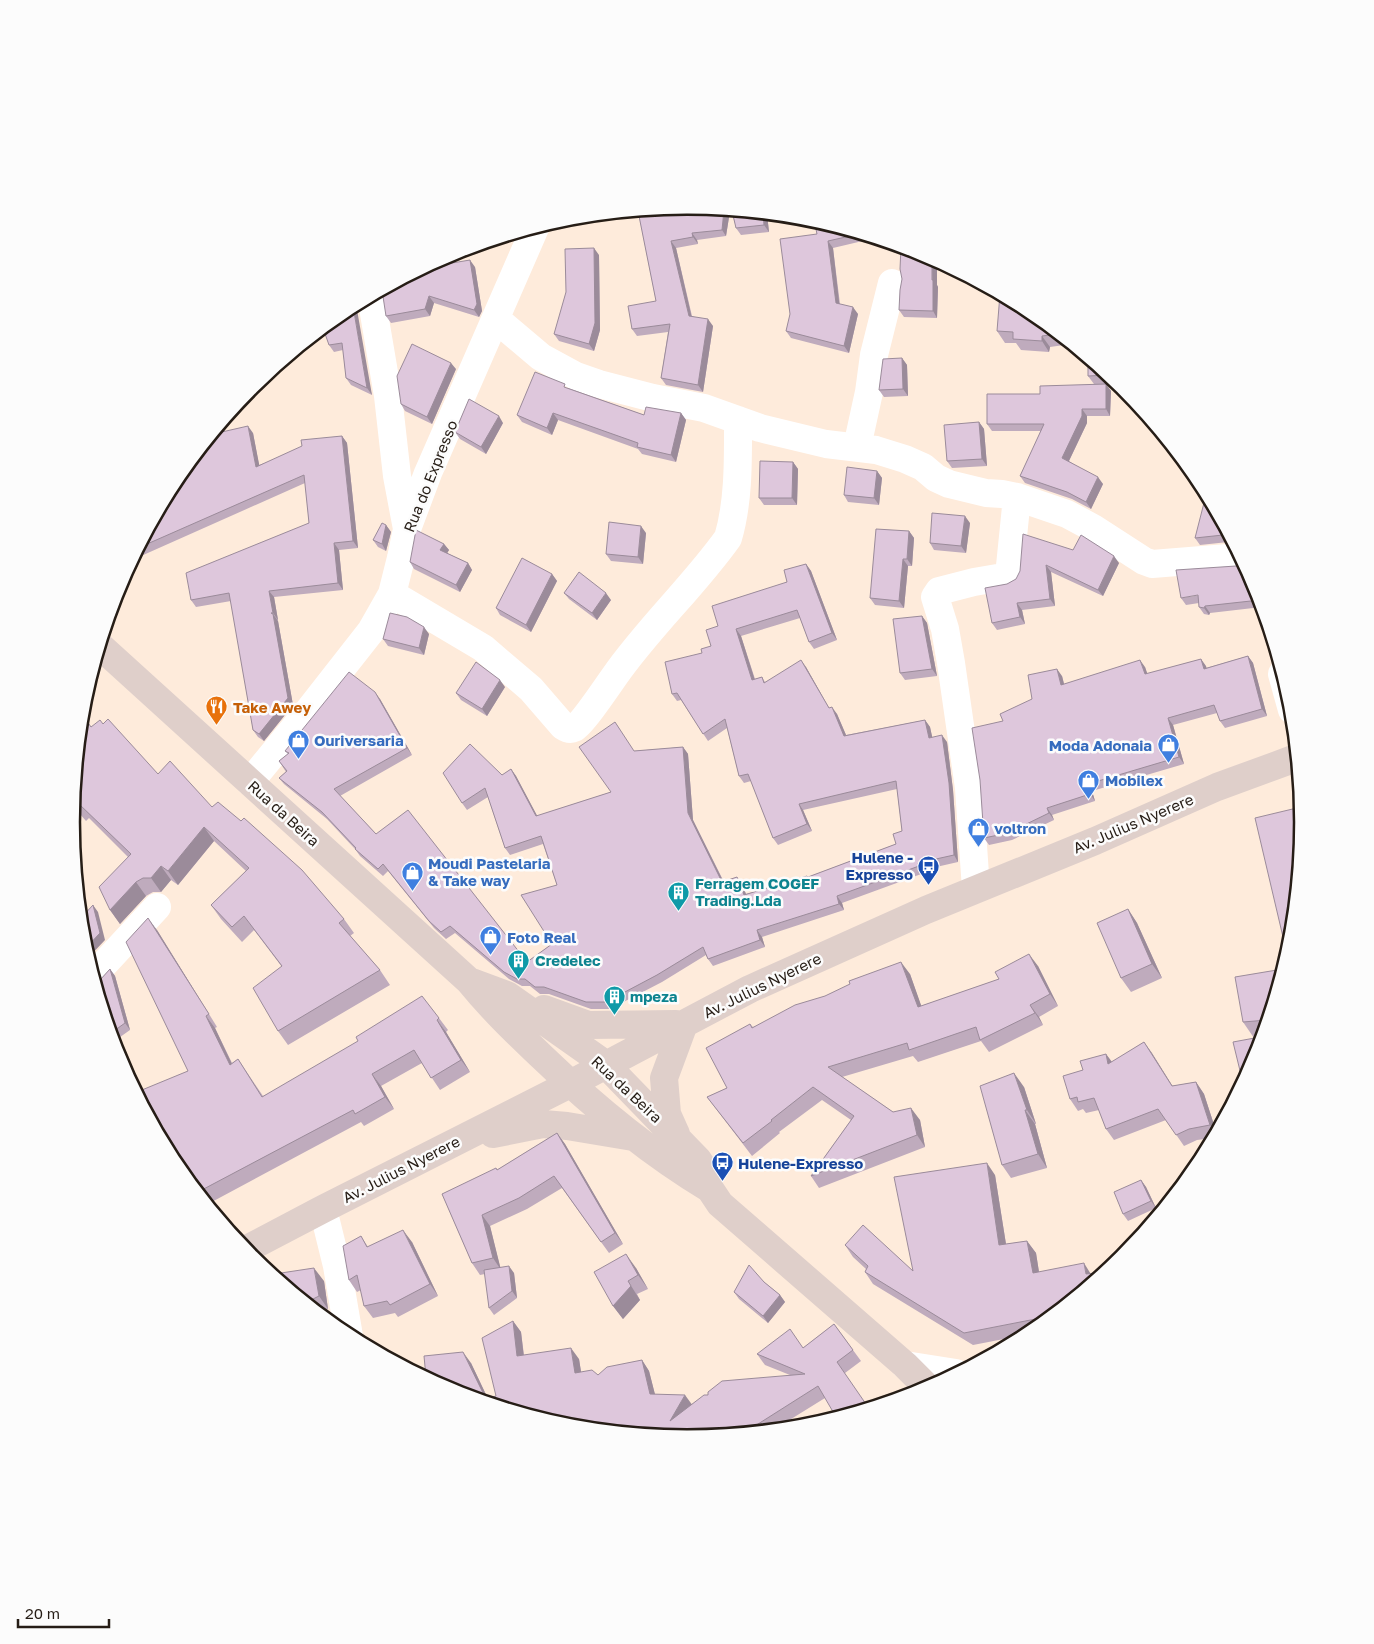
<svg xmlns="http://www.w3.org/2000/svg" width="1374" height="1644" font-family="'Golos Text',sans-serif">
<rect width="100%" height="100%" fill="#feebdb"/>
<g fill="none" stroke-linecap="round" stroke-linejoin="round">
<!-- minor -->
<path stroke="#fff" stroke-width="28" d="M371,296L388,396L397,476L407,529
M496,319L541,357L576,376L599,384L653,398L704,408L760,428L826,444L876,450L905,459L923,467L936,478L949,484L986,493L1002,494L1017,497L1067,514L1093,528L1144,561L1152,564L1240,557
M857,447L869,392L874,355L892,283
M392,594L483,648L531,689L563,726C566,728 570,730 574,728C582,724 607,687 614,677C648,628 693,587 728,538C739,501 738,458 738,420
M1282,674L1292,710
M250,782L309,710L371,631L392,594L401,558L407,529L428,473L535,228
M976,889L969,788L951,663L945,629L935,597L939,591L974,582L1009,576L1017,497
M93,976L157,907
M323,1209L337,1266L349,1336
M905,1365L956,1373"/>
<!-- secondary -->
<path stroke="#dfcfca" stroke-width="28" d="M100,646L469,981C491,1008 515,1031 540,1055C592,1105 648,1152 710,1189
M472,982L507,995L605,1064L698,1160L706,1172L710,1189L720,1204L905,1365L928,1388
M544,1009L588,1025L676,1024
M493,1134L543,1124L567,1126L633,1137
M676,1134L667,1114L664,1078L684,1024
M245,1250L323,1209L570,1084L750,989L926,910L1095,841L1217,787L1296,758"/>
</g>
<!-- wall -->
<path fill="#bfabbd" d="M638,211H730L726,236L697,240L698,244L676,248L692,316L713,326L703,392L666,385L661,378L668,332L637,336L632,329L656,301Z
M732,211L767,214L769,232L741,235L736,228Z
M814,220L870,237L871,239L833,248L840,304L858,314L849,353L791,338L786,331L817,234Z
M923,253L937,261V285L938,287L937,318L904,317L899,310Z
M599,255L600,330L594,351L559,341L554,334Z
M449,261L450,264L475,267L482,311L479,317L434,303L430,316L391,323L386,316Z
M345,310L372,395L351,385L346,378L343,350L334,352L329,345Z
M1029,310L1071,344L1050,347L1049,352L1021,350L1016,343H1005L997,331Z
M902,358L907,365L908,396L884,397L879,390Z
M1088,359L1121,386H1107L1111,391L1110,416H1087V423L1069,461L1103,484L1091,509L1072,499L1025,483L1020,476L1041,431H992L987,424L1040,394L1094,384L1088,376Z
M456,369L432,424L405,411L401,404Z
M568,388L644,415L681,413L686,420L676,462L642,454L638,449L558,420L552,435L522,422L517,415Z
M979,422L984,429L987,466L952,468L947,461Z
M503,423L486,454L460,439L455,432Z
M253,433L259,465L342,436L347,443L358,548L339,550L343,590L274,597L278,620H277L278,621L293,705L264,741L258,737L253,730L231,601L196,607L191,600L309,523L305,483L132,560L175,480Z
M793,462L798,469L797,505H764L759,498Z
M877,471L882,478L879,505L848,502L844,495Z
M1210,500L1229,536L1228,542L1200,545L1195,538Z
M970,523L966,553L934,550L930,543Z
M386,525L391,532L386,551L378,547L373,540Z
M909,531L914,538L912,566H908L904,608L875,605L870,598Z
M646,533L643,564L611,561L606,554Z
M444,544L449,550L447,553L468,563L472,570L460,592L414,569L410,562Z
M1073,550L1119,563L1103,596L1051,572L1055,606L1022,610L1025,624L997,630L992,623L1007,584Z
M806,564L811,571L837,640L814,649L809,642L800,618L741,636L755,679L762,677L765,682L806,667L829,708L837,714L846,735L925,720L930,727L932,737L947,742L953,790L958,862L923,870L924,873L842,903L844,910L762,937L765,947L713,966L708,959L706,955L662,982L610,1009H591L549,994H540L530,986H522L509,979L455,933L446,939L434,928L388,871L383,876L360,856L355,849L327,819L284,784L279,778L286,772L279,761L288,754L285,751L380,699L412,755L340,796L376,834L527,962L552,944L557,885L543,844L510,855L505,848L488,797L467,810L462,803L502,775L511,769L516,776L537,816L611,792L634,751L683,747L688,754L693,820L724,882L737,877L742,884L746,894L808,877L896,844L902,831L897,789L803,810L812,831L778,845L773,838L751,781L744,783L739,776L727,728L708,741L681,700L677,701L672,694L702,653L711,646L718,626L787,582Z
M552,574L557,581L531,632L500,615L496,608Z
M1256,587L1262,607L1210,613L1209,615L1204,614L1199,607V603L1186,605L1181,598Z
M564,593L611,600L597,620L569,599Z
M922,616L927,623L937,676L905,680L900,673Z
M429,634L424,655L388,646L383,639Z
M1248,656L1253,663L1267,716L1225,728L1220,721L1217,713L1173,725L1184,764L1092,791L1095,801L1052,815L1054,820L1012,840L989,845L984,838L1003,721L1062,676L1064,684L1145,667L1147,674L1201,659L1206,668Z
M505,687L487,716L461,700L456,693Z
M82,714L91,727L103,724L158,774L212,807L344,919L354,933L350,936L380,970L390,985L288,1045L278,1031L282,967L254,930L242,942L221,919L211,905L246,871L214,841L178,885L171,880L161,892H153L146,896L120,924L110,910L128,857L89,818L86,821L73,806Z
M1128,909L1137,923L1162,978L1131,992L1121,978Z
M157,930L217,1027L215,1028L232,1063L238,1059L263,1096L439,1018L448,1030L446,1032L470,1072L440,1090L422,1063L381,1086L394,1109L364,1126L361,1122L208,1204L175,1164L188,1071Z
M1038,966L1058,1006L1039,1017L1043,1025L989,1052L981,1041L918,1062L913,1056L842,1077L893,1112L920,1120L925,1147L819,1188L811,1176L851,1120L822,1100L779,1132L780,1133L752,1156L707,1097L727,1088L750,1024L753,1027L910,974L921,1006Z
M110,969L115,976L130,1030L113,1042L95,982L100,980Z
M1283,969L1256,1058L1254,1038L1243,1022Z
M1144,1042L1172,1086L1196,1082L1204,1094L1216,1131L1213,1138L1197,1140L1184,1146L1166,1120L1114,1140L1106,1129L1099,1110L1086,1113L1083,1109L1078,1111L1070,1099L1083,1070L1106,1054L1112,1062Z
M1024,1087L1036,1124H1035L1047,1168L1011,1178L1002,1165Z
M557,1133L565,1144L623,1244L609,1253L562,1188L527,1209L490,1226L500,1267L514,1273L517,1298L494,1315L489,1308L485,1274L480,1275L472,1263L442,1194L497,1170Z
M995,1175L1006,1244L1027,1241L1036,1253L1039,1272L1091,1274L1105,1272L1029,1334L973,1345L873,1284L865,1272L866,1269L853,1257L845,1245L913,1271Z
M1141,1180L1146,1187L1156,1208L1128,1221L1123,1214Z
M361,1236L368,1247L412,1242L438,1296L398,1317L395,1313L373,1318L364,1306L361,1290L357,1292L349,1280Z
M636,1268L648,1289L637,1294L640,1300L623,1319L613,1306Z
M274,1276L324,1281L328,1309L320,1314Z
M764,1282L780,1295L785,1302L768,1323L739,1299L734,1292Z
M513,1321L521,1332L524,1355L579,1359L581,1372L598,1375L642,1360L649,1371L655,1395L692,1404L708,1395L790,1375L765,1365L757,1354L803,1348L834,1324L861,1361L845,1373L825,1398L775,1429L687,1438L567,1426L451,1391L471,1363L488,1399L496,1396Z"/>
<!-- shaded-wall -->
<path fill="#9b8b9a" d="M724,210L730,211L726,236L722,230Z
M763,214H767L769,232L764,225Z
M692,233L697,240L698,244L693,237Z
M671,241L676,248L693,323L689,316Z
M828,241L833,248L840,310L836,303Z
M594,248L599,255L600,330L594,351L589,344Z
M446,256L449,261L451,271L446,264L445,257Z
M932,258L937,261V285L938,287L937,318L933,311Z
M470,260L475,267L482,311L479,317L474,310Z
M429,296L434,303L430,316L425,309Z
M356,304L372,395L367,388L353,306Z
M853,307L858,314L849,353L844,346Z
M708,319L713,326L703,392L698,385Z
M1042,336L1050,347L1049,352L1042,341Z
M902,358L907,365L908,396L903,389Z
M451,363L456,369L432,424L427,417Z
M1106,384L1111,391L1110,416L1106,409Z
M1082,409L1087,416V423L1067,465L1062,458Z
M553,413L558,420L552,435L547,428Z
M681,413L686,420L676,462L671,455Z
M499,416L503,423L486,454L481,447Z
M979,422L984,429L987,466L982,459Z
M248,426L253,433L261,474L256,467Z
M342,436L347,443L358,548L353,541Z
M793,462L798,469L797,505L792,498Z
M877,471L882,478L879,505L874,498Z
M1098,477L1103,484L1091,509L1086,502Z
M965,516L970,523L966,553L961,546Z
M386,525L391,532L386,551L382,544Z
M641,526L646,533L643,564L638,557Z
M1225,528L1229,536L1228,542L1223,535Z
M909,531L914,538L912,566L907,559Z
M334,543L339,550L343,590L338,583Z
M444,544L449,550L445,557L440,550Z
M1114,556L1119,563L1103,596L1098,590Z
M903,559L908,566L904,608L899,601Z
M468,563L472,570L460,592L456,585Z
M806,564L811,571L837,640L832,633Z
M1046,565L1051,572L1055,606L1050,599Z
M1247,570L1252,580H1248Z
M552,574L557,581L531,632L526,625Z
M269,591L274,597L278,620L273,613Z
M606,593L611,600L597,620L592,613Z
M1017,603L1022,610L1025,624L1020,617Z
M1205,606L1210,613L1209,615L1204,608Z
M273,614L278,621L293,705L264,741L259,734Z
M922,616L927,623L937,676L932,669Z
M424,627L429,634L424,655L419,648Z
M736,629L741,636L757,687L752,680Z
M1248,656L1253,663L1267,716L1262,709Z
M1201,659L1206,666L1209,676L1204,669Z
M801,660L806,667L833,715L829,708Z
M1140,660L1145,667L1150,681L1145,674Z
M1057,669L1062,676L1066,692L1061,685Z
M500,680L505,687L487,716L482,709Z
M375,692L380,699L412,755L407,748Z
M832,707L837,714L849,742L844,736Z
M1168,718L1173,725L1184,764L1179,757Z
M925,720L930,727L934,745L929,738Z
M942,735L947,742L953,790L958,862L954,855Z
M683,747L688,754L693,820L727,889L722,882L688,813Z
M511,769L516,776L541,823L536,816Z
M1088,784L1092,791L1095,801L1090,794Z
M799,804L803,810L812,831L807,824Z
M1047,808L1052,815L1054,820L1049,813Z
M204,827L214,841L178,885L168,871Z
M161,866L171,880L161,892L151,878Z
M737,877L742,884L749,902L744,895Z
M136,882L146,896L120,924L110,910Z
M837,896L842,903L844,910L839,904Z
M93,905L98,912L105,940L88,958L85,949Z
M1128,909L1137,923L1162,978L1152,964Z
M148,918L157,930L217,1027L209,1014Z
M757,930L762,937L765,947L760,940Z
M1029,954L1038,966L1058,1006L1050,994Z
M901,962L910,974L926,1019L918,1007Z
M110,969L115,976L130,1030L125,1023Z
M1030,1005L1039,1017L1043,1025L1035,1013Z
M206,1016L215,1028L238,1077L230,1065Z
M437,1020L446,1032L470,1072L461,1060Z
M1144,1042L1152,1053L1180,1098L1172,1086Z
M1106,1054L1114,1065L1108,1064Z
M1014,1073L1024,1087L1036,1124L1027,1110Z
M372,1074L381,1086L394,1109L385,1097Z
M1196,1082L1204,1094L1216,1131V1133L1210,1125Z
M911,1108L920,1120L925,1147L917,1135Z
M1025,1110L1035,1124L1047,1168L1038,1154Z
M557,1133L565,1144L623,1244L615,1233Z
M987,1163L995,1175L1008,1257L999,1245Z
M1141,1180L1146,1187L1156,1208L1151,1201Z
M482,1215L490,1226L501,1270L493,1258Z
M403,1230L412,1242L438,1296L430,1284Z
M1027,1241L1036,1253L1041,1285L1033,1273Z
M626,1254L636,1268L648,1289L638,1275Z
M1084,1263L1092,1276L1086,1274Z
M509,1266L514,1273L517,1298L512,1291Z
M314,1268L324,1281L328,1309L319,1296Z
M628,1281L640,1300L623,1319L613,1306Z
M780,1295L785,1302L768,1323L763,1316Z
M311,1300L320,1313L314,1308Z
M513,1321L521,1332L525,1367L517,1356Z
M571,1348L579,1359L583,1384L575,1373Z
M463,1352L471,1363L490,1403L486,1399Z
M642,1360L649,1371L658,1406L650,1394Z
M685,1395L693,1406L670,1421Z"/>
<!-- building -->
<path fill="#dec7dc" stroke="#9b8b9a" d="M687,206L724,210L722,230L692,233L693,237L671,241L689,316L708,319L698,385L661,378L670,324L632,329L628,306L656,301L638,211Z
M732,211L763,214L764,225L736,228Z
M814,220L859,234L828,241L836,303L853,307L844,346L786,331L790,314L780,239L817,234Z
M901,247L923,253L932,258V280H933V311L899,310L900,290L902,279L900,269Z
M594,248L595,323L589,344L554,334L566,292L565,249Z
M445,257L446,264L470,260L477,304L474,310L429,296L425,309L386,316L382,290Z
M1000,294L1029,310L1058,334L1042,336V341L1013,339V332L997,331Z
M353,306L367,388L346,378L342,343L329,345L323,328L345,310Z
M412,344L451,363L427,417L401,404L397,376Z
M902,358L903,389L879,390L883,359Z
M1088,359L1108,375L1088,376Z
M535,372L565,384L564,387L644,415L646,407L681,413L671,455L637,447L638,443L553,413L547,428L517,415Z
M1106,384V409H1082V416L1062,458L1098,477L1086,502L1067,492L1020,476L1044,424H987V394H1040V386Z
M469,399L499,416L481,447L455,432Z
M979,422L982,459L947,461L944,425Z
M248,426L256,467L302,446L301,440L342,436L353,541L334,543L338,583L269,591L273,613H271L273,614L288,698L259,734L253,730L229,593L191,600L186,573L309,523L304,475L138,548L175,480L213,434Z
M760,461L793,462L792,498H759Z
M847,467L877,471L874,498L844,495Z
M1205,499L1210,500L1225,528L1223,535L1195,538Z
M932,513L965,516L961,546L930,543Z
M609,522L641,526L638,557L606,554Z
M382,523L386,525L382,544L373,540Z
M876,529L909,531L907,559H903L899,601L870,598Z
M416,530L444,544L440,550L468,563L456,585L410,562Z
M1023,534L1073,550L1081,535L1114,556L1098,590L1046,565L1050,599L1017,603L1020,617L992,623L985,588L1007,584L1016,579L1020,571Z
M522,558L552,574L526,625L496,608Z
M1243,562L1247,570L1248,580L1252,579L1256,587L1260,600L1205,606L1204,608L1199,607L1198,595L1181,598L1176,570L1236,566Z
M806,564L832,633L809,642L797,610L736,629L752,680L762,677L764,683L801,660L829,708L832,707L844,736L925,720L929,738L942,735L949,783L954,855L918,863L919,866L837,896L839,904L757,930L760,940L708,959L703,947L657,975L606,1002H586L544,987H535L525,979H517L504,972L450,926L441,932L429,921L383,864L378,869L355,849L356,848L322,812L279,778L287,771L279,761L289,753L285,751L349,672L375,692L407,748L334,789L376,834L408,810L527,962L552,944L521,895L557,885L541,836L505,848L485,788L462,803L443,773L470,744L502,775L511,769L536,816L611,792L579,747L615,722L634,751L683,747L688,813L722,882L737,877L744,895L807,876L808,877L896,844L893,834L902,831L896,781L799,804L807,824L773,838L748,774L739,776L725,719L703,734L677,693L672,694L665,662L702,653L701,649L711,646L706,630L718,626L712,606L787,582L784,570Z
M579,572L606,593L592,613L564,593Z
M390,613L407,617L424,627L419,648L383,639Z
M922,616L932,669L900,673L893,619Z
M1248,656L1262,709L1220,721L1214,705L1168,718L1179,757L1088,784L1090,794L1047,808L1049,813L1008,833L984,838L980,780L972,728L1003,721L1000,714L1032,699L1028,675L1057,669L1061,685L1140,660L1145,674L1201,659L1204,669Z
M476,662L500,680L482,709L456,693Z
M82,714L91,727L100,720L103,724L108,719L158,774L170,761L212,807L218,802L241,821L244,818L302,870L344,919L339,923L380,970L278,1031L253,988L282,966L244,916L232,927L211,905L249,868L204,827L168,871L161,866L151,878H143L136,882L110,910L99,887L131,854L79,804L76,806L73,803Z
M1301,807L1303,822L1291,942L1287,954L1255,818Z
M93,905L100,933L85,949L83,942L81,918Z
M1128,909L1152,964L1121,978L1097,923Z
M148,918L209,1014L206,1016L230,1065L238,1059L262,1097L358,1041L356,1037L422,996L439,1018L437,1020L461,1060L431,1078L414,1050L372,1074L385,1097L355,1114L353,1110L198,1192L175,1164L137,1092L188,1071L126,942Z
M1029,954L1050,994L1030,1005L1035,1013L980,1040L976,1027L909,1050L907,1043L828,1067L893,1112L911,1108L917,1135L811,1176L854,1116L813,1087L771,1120L772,1121L743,1143L707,1097L727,1088L706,1048L750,1024L752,1028L795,1005L825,996L850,984L849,981L901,962L918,1007L999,979L995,972Z
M110,969L125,1023L111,1033L95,982L100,980Z
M1283,969L1267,1020L1243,1022L1235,977Z
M1260,1037L1261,1042L1256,1058L1243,1083L1233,1042Z
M1144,1042L1172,1086L1196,1082L1210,1125L1189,1129L1176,1135L1158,1109L1106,1129L1094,1098L1078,1102L1077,1097L1070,1099L1063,1076L1083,1070L1080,1061L1106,1054L1108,1064Z
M1014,1073L1027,1110H1025L1038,1154L1002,1165L980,1086Z
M557,1133L615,1233L601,1242L554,1176L519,1198L482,1215L493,1258L472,1263L442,1194L496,1168L497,1170Z
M987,1163L999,1245L1027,1241L1033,1273L1084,1263L1086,1274L1105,1272L1051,1316L964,1333L865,1272L868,1266L845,1245L863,1225L913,1271L894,1177Z
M1141,1180L1151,1201L1123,1214L1114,1192Z
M403,1230L430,1284L390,1305L387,1301L364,1306L357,1275L349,1280L343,1246L361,1236L367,1247Z
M626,1254L638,1275L628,1281L631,1286L613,1306L594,1272Z
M749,1265L764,1282L780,1295L763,1316L734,1292Z
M509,1266L512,1291L489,1308L484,1270Z
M314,1268L319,1296L311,1300L314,1308L274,1276L281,1273Z
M513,1321L517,1356L571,1348L575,1373L592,1370L598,1375L607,1367L642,1360L650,1394L685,1395L670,1421L704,1395H708V1392L722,1381L805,1374L757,1354L790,1329L803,1348L834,1324L853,1350L837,1362L868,1407L836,1417L818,1386L747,1431L748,1432L687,1438L567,1426L451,1391L426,1377L424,1356L463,1352L486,1399L496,1396L482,1338Z"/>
<!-- icons -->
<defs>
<symbol id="restaurant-pin" viewBox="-11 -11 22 30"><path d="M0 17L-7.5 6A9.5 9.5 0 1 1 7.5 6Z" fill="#e8710a" stroke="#fcfcfc"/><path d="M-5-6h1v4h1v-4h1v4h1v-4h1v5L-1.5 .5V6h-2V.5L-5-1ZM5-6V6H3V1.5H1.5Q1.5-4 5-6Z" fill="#fff"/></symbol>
<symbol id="shop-pin" viewBox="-11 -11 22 30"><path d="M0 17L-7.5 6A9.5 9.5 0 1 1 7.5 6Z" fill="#3f7fe0" stroke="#fcfcfc"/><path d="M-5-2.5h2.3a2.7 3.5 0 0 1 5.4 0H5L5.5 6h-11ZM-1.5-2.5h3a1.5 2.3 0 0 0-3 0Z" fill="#fff"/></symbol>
<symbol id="bus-pin" viewBox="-11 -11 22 30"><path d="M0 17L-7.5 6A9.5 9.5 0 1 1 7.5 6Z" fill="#1a4fb4" stroke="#fcfcfc"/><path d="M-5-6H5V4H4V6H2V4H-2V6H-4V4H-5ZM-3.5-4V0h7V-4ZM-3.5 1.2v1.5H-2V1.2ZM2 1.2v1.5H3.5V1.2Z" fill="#fff"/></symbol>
<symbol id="building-pin" viewBox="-11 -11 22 30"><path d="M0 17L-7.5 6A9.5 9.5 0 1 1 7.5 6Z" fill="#0f9aa8" stroke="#fcfcfc"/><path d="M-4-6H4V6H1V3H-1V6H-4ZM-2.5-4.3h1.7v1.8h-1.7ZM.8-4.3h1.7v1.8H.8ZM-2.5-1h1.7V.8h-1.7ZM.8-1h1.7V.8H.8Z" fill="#fff"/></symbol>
</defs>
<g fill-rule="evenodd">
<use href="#restaurant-pin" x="204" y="694" width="25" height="34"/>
<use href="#shop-pin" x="286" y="728" width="25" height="34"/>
<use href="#shop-pin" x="1156" y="732" width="25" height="34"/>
<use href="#shop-pin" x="1076" y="768" width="25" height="34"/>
<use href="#shop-pin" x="966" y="816" width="25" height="34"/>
<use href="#bus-pin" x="916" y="854" width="25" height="34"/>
<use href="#shop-pin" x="400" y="860" width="25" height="34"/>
<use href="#building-pin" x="666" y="880" width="25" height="34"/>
<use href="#shop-pin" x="478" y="924" width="25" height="34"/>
<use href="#building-pin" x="506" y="948" width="25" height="34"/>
<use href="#building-pin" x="602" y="984" width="25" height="34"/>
<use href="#bus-pin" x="710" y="1150" width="25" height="34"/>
</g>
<g text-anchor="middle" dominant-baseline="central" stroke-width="5" stroke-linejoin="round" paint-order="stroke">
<!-- street labels -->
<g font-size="15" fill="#261d16" stroke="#fcfcfc">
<text transform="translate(430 476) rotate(-68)">Rua do Expresso</text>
<text transform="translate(284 813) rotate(42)">Rua da Beira</text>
<text transform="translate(1133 823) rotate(-23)">Av. Julius Nyerere</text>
<text transform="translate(762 985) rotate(-26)">Av. Julius Nyerere</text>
<text transform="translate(627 1089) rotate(43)">Rua da Beira</text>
<text transform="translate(401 1169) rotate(-27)">Av. Julius Nyerere</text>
</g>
<!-- food labels -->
<g font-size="15" font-weight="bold" fill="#c56008" stroke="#fcfcfc" text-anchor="start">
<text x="233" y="707">Take Awey</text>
</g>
<!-- shop labels -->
<g font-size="15" font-weight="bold" fill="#366cbe" stroke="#fcfcfc" text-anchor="start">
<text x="314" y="740">Ouriversaria</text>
<text x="1152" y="745" text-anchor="end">Moda Adonaia</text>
<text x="1105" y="780">Mobilex</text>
<text x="994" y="828">voltron</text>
<text x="428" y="863">Moudi Pastelaria<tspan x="428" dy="17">&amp; Take way</tspan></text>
<text x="507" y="937">Foto Real</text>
</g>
<!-- transit labels -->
<g font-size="15" font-weight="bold" fill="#164399" stroke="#fcfcfc" text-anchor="end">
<text x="913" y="857">Hulene -<tspan x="913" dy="17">Expresso</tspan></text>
<text x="738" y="1163" text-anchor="start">Hulene-Expresso</text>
</g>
<!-- culture labels -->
<g font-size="15" font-weight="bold" fill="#0d838f" stroke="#fcfcfc" text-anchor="start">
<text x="695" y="883">Ferragem COGEF<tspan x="695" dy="17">Trading.Lda</tspan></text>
<text x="535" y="960">Credelec</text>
<text x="630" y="996">mpeza</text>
</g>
</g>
<!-- crop -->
<path d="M0 0H1374V1644H0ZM80 822a607 607 0 1 1 1214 0a607 607 0 1 1-1214 0Z" fill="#fcfcfc" fill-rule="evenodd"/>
<path fill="none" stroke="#261d16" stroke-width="2.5" d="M80 822a607 607 0 1 1 1214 0a607 607 0 1 1-1214 0Z"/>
<!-- scale -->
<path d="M18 1619v8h91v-8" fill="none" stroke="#261d16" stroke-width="2.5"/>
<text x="25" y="1619" font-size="15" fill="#261d16" stroke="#fcfcfc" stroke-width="4" paint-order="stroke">20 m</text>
</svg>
